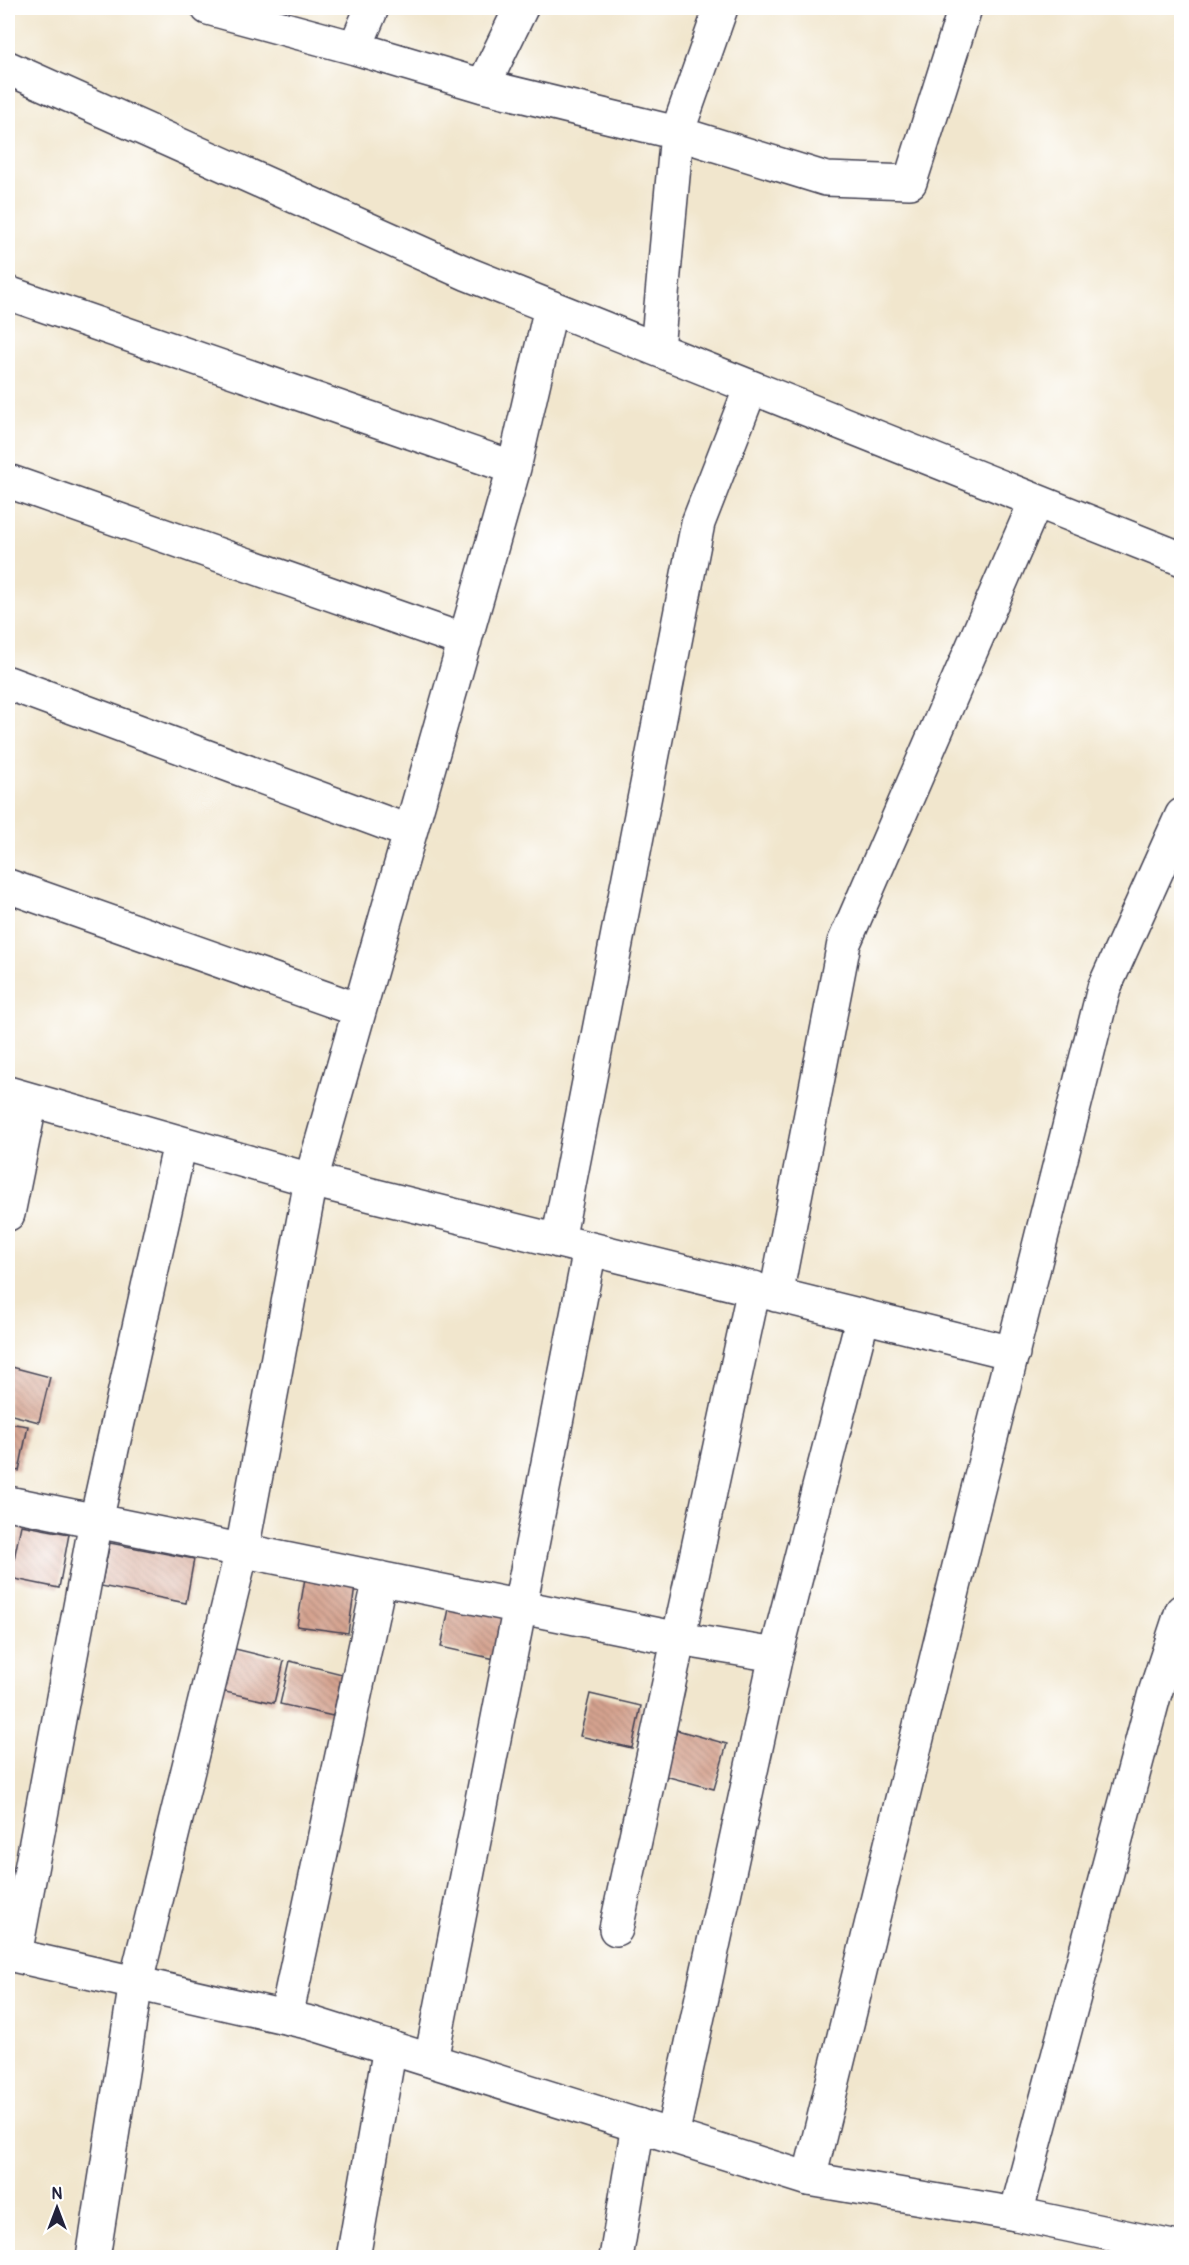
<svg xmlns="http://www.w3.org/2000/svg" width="1189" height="2265" font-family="Pangolin,sans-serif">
<defs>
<pattern id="building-back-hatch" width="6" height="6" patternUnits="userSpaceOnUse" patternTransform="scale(1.5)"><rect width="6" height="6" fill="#d5a38f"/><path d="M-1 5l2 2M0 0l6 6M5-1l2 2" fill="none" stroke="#ac8476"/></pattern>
</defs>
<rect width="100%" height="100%" fill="#fff"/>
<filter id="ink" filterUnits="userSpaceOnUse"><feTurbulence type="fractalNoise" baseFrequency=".0167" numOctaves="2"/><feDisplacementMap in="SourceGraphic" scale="12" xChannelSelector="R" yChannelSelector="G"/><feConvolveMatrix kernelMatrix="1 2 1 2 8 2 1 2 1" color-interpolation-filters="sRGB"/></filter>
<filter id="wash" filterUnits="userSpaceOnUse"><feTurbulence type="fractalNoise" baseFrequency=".008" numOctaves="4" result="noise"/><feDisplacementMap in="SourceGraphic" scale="24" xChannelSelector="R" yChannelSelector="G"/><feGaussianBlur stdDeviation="1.35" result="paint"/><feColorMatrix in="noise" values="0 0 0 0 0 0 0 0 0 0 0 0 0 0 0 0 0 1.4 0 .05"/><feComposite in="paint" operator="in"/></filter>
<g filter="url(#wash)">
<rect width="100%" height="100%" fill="#f1e6cd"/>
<g id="blocks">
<!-- building -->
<path fill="url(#building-back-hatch)" d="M8,1366L50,1377L39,1422L8,1414Z
M8,1423L28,1426L19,1471L8,1469Z
M21,1525L69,1534L59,1588L10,1578Z
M110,1543L194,1559L186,1603L101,1586Z
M306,1572L356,1580L348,1633L297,1626Z
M450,1604L504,1615L495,1659L441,1647Z
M231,1648L284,1661L274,1703L221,1691Z
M290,1661L342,1674L333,1716L280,1704Z
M590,1694L641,1706L632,1748L580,1736Z
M677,1730L727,1744L714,1789L665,1776Z"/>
</g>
</g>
<g filter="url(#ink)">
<use href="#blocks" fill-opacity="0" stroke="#413f51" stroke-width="1.5"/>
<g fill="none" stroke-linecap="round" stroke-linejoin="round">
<defs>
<path id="minor" d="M208,8L355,48L483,86L677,133L826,179L910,182L965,8
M355,48L372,8
M8,68L468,274L1182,559
M483,86L521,8
M8,293L514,468L311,1180L242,1550L136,1982L93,2258
M657,349L677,133L721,8
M514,468L551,307
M8,481L465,641
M8,683L410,832
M8,886L359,1010
M8,1093L311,1180L1013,1353
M8,1214L31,1100
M558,1241L698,523L751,387
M776,1295L844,943L1036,501
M8,1503L679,1639L776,1655
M616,1929L754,1288
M15,1955L96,1521L180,1143
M286,2017L380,1578
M431,2060L590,1249
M672,2136L776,1655L863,1316
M809,2179L976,1497L1104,988L1182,815
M1016,2214L1154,1696L1182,1611
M353,2258L390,2047
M616,2258L638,2125"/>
<path id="tertiary" d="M8,1954L311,2023L809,2179L1016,2214L1182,2249"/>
</defs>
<!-- minor casing -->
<use href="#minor" stroke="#413f51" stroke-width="36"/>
<!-- tertiary casing -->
<use href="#tertiary" stroke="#413f51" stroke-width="36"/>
<!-- minor -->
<use href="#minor" stroke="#fff" stroke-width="33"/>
<!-- tertiary -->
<use href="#tertiary" stroke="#fff" stroke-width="33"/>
</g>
</g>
<!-- margin -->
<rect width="1189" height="2265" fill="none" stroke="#fff" stroke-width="30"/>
<!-- north arrow -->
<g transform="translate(57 2208)" stroke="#ffffff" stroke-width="4.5" paint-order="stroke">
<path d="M0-4.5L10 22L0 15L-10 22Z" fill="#22223b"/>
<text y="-9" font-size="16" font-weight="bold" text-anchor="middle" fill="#22223b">N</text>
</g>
</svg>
